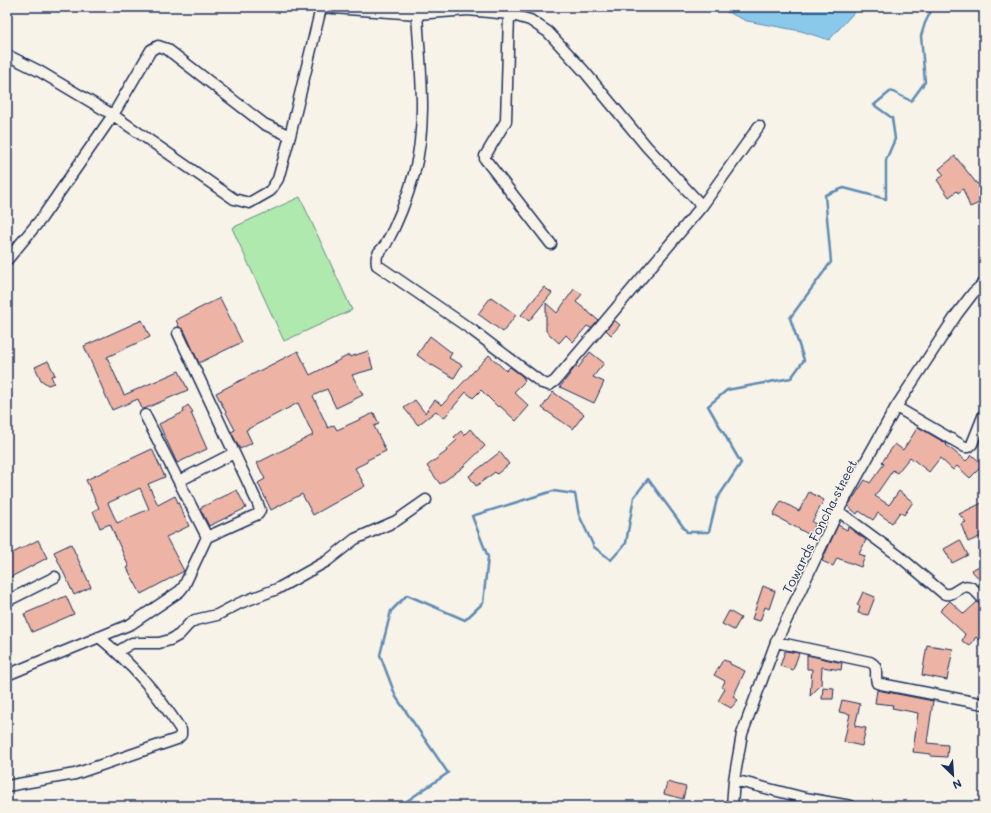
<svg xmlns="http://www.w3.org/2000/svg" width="991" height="813" font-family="Mali,sans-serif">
<rect width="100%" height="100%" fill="#f7f3e8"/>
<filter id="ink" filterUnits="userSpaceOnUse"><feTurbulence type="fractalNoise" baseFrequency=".025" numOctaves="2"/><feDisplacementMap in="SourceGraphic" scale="8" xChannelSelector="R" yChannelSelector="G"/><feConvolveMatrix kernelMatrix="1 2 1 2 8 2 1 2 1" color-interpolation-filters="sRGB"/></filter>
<g filter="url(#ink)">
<!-- green -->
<path fill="#b0e9ad" stroke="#668c86" d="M300,197L352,310L284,341L232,228Z"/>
<!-- water -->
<path fill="#8bc9eb" stroke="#5e8bb3" d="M716,7H859L829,40L801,31L747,21Z"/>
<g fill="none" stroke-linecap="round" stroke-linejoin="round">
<!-- stream -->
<path stroke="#5e8bb3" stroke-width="2.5" d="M402,806L404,803L448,773L396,697L380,655L391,611L407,595L465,620L483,603L488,557L472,516L553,491L575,494L579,515L594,547L611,560L626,543L634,497L648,479L687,532H709L717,499L741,463L708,406L727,390L791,378L804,360L790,318L831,262L825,195L844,188L886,199V160L895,139L892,118L874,105L891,91L911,101L925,82L921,36L925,23L933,7"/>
</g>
<!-- building -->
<path fill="#edb4a5" stroke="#1b2f5e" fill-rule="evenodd" d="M955,156L977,184L984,180V201L970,207L963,189L958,193L957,191L949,197L937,180L944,175L939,169Z
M544,287L552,293L529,321L521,315Z
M574,289L582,294L576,302L598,320L591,328L587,326L573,342L566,335L559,343L546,331V303L557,313Z
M491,297L516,315L503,332L478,314Z
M220,298L242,342L199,363L184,330L179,327L176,320Z
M142,320L150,337L107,357L124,395L179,371L188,390L144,409H142L138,399L112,410L84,346Z
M614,320L620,325L611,335L606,330Z
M430,336L452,353L449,358L462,365L454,378L432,365V366L417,355Z
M298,351L310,375L349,355L350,357L368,351L373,369L352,375L363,395L336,408L327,389L313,396L328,428L334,425L337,430L374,413L379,424L374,426L386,451L367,460V462L355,468L365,486L313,515L302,494L271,510L258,483L265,479L257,463L313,435L298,403L246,430L252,443L240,449L231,432L235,430L216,393Z
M590,352L604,363L593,377L604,382L594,403L560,387L576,366L578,368Z
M489,355L506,371L510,367L522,376L525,381L514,392L529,406L516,421L500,406L498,407L481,390L473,398L466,392L444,418L436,411L418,425L404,408L415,400L425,413L435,400L442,405Z
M48,361L55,375L51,376L54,383L48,385L41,380L35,367Z
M553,392L584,414L573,429L542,408Z
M188,405L193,412L191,413L207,449L177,463L159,424L184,412L183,409Z
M918,427L947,444L946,445L966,461L972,455L983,465L970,478L957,466L953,470L940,458L929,472L910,457L897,473L893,470L875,496L889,505L899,491L913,502L904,515L900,512L892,523L878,513L873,520L859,511L857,514L848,506L865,480L870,483L884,464L882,462L895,444L903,450Z
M470,429L485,446L462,468L440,484L427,466L447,451L446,450L457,440L454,437L461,431L464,435Z
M152,449L165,477L148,484L158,505L175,496L189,526L166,537L184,571L141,594L127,568L129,567L110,524L100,528L93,511L99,508L86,480ZM140,488L149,509L117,523L108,503Z
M500,452L509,464L497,474L495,472L476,486L469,476Z
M237,490L246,508L209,526L200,508Z
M809,492L824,500L812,522L816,524L810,535L773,515L781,501L799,511Z
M982,503L984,508V510L982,511L984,517V535L968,542L961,524L966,522L959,514Z
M838,525L847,530L848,527L866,540L859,554L865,556L861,567L837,558L833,566L822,561Z
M38,540L47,558L7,579V556Z
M960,540L968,555L952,563L944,549Z
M71,544L91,587L74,595L54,552Z
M984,564V584L971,570Z
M763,586L775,591L769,609L765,607L760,621L752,619Z
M863,592L875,597L868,615L858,613L860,606L857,605Z
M66,596L74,614L32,632L24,614Z
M950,601L964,614L977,602L980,605L984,606V643L976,637L970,646L962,641L965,634L940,611Z
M729,611L741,618L734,630L722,624Z
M927,645L953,649L947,680L922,675Z
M785,651L799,653L793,670L780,666Z
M807,655L842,663L841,670L822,667L821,685L810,696L812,669H807Z
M723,660L730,662V664L745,671L733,697L738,700L731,708L718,701L725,689L722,687L725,681L714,675Z
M823,687L834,688L833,699H822Z
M877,690L933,701L927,743L948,745L947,757L930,756L931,754L913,752L918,713L892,708L893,705L875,703Z
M842,700L860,704L855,726L866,728L862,746L844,742L850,714L839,712Z
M667,782L686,787L683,799L664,794Z"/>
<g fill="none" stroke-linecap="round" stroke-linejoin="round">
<defs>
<path id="street" d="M319,7L417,14L468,10L509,14L530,20L548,32L584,71L647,147L702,206
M417,14C420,67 428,122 414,174C407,198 398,222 386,244C380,253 375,251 377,265L472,330L542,383L549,385L555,381L702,206L759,126
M509,14L506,121L485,156V159L551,244
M7,55L39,71L113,115L234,199L249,203L270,191L278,179L290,136L321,8
M7,260L41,219L113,115L151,50L158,46L167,49L264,124L290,136
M896,407L965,447H969L972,444L984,414
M145,415L207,537
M179,481L234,453
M838,511L899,556L943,593C954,599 960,581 972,588C976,591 980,596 984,600
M7,601L55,577
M776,642L870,662C880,667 874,674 877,683L881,684L984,704
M117,652L132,643H159L170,640L179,635L189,624L195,620L217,615L240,603L277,589L327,561L355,539L396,521L426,500
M7,675L131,624L180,591L184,586L207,537L258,514L260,510L258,504L178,333
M734,780L805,798L851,806
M7,786L75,774L177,739L181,735V730C157,693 133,665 99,637
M732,806L734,780L742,734L776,642L838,511L896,407L957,314L973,293L984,283"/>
</defs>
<!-- street casing -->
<use href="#street" stroke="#1b2f5e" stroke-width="13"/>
<!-- street -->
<use href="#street" stroke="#f7f3e8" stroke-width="10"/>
</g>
</g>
<g text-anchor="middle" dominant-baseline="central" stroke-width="3" stroke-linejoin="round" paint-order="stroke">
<!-- street labels -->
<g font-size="13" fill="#1b2f5e" stroke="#f7f3e8">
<text transform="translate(819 526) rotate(-63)">Towards Foncha street</text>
</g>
</g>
<!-- margin -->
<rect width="991" height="813" fill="none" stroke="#f7f3e8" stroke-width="24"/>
<rect x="12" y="12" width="967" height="789" fill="none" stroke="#1b2f5e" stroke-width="1.5" filter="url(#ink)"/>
<!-- north arrow -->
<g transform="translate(953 775) rotate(155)" stroke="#f7f3e8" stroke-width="3" paint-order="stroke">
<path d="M0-3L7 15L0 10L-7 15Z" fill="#1b2f5e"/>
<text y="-6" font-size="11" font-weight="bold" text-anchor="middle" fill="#1b2f5e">N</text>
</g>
</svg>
